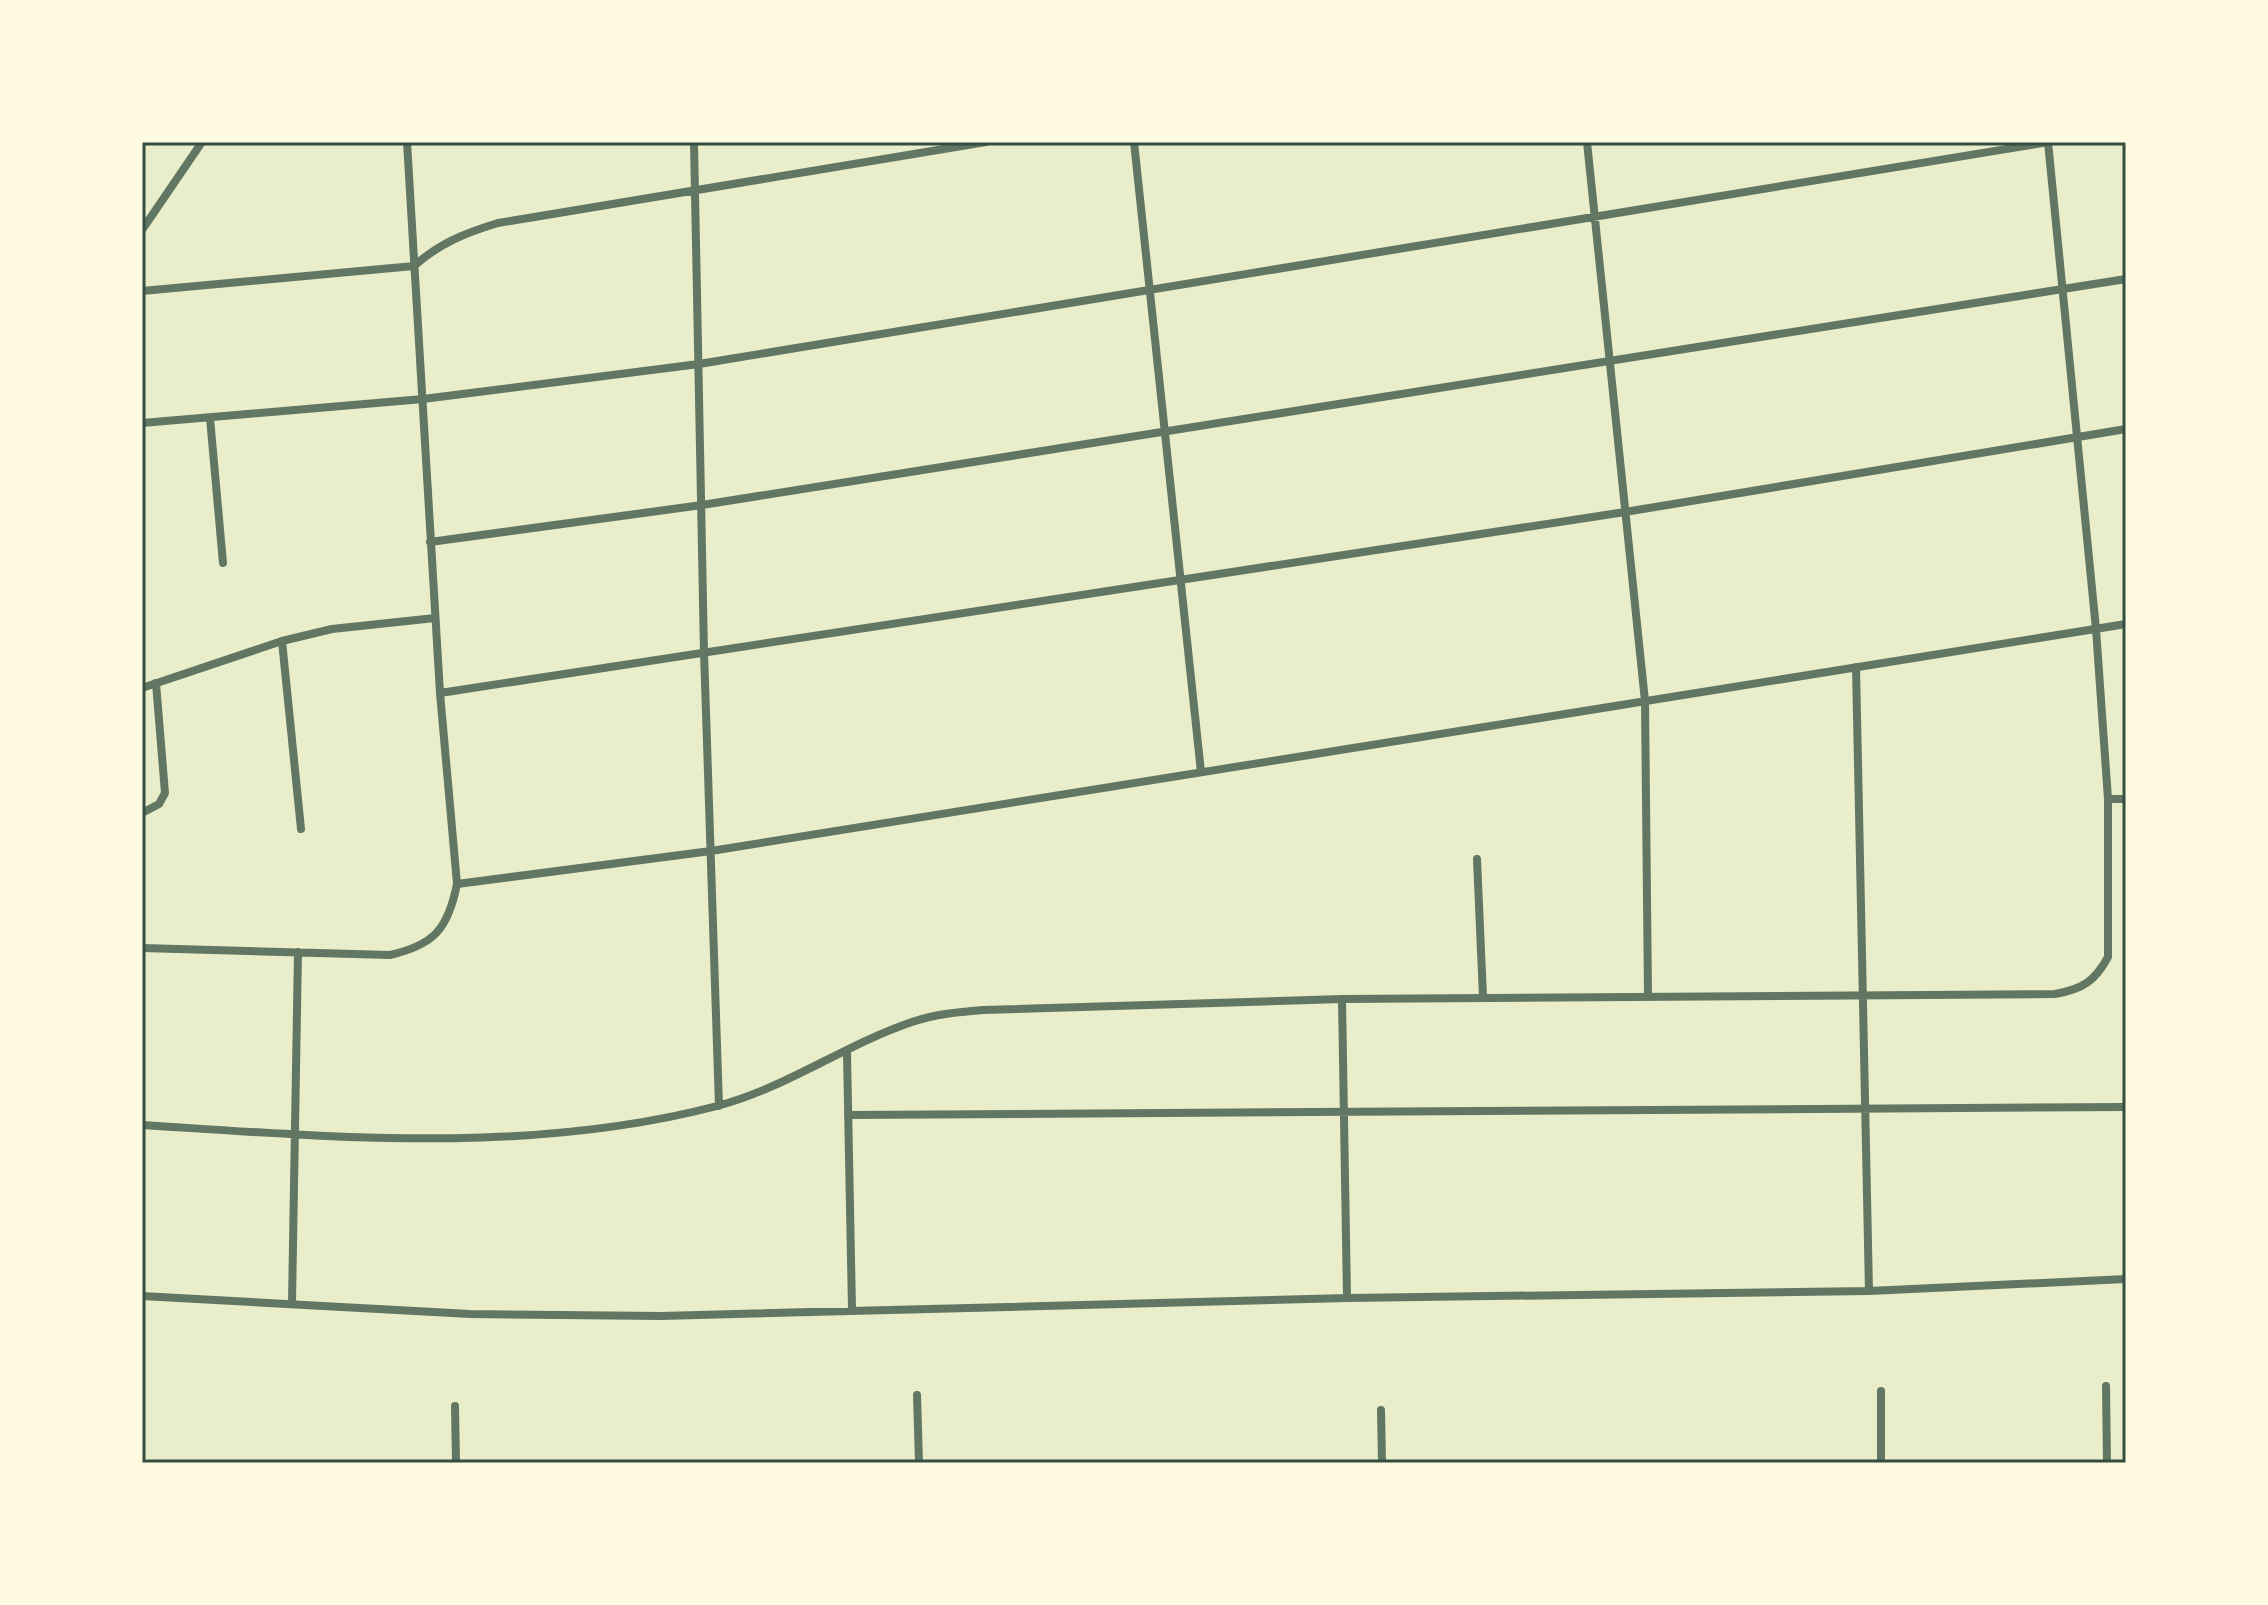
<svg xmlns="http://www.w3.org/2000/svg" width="2268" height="1605" font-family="Poppins,sans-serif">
<rect width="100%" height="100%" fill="#e9edc9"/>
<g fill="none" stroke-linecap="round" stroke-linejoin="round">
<!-- minor -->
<path stroke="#617663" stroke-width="8" d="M694,142L704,652L719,1106
M1134,142L1201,772
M1587,142L1645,701L1648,996
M142,230L202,142
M142,291L414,266C440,243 465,233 498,223L986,142
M210,418L223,563
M142,423L423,399L699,364L2049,142
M430,542L702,505L2126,279
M282,641L301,829
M1856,667L1869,1291
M142,688L282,641L332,629L435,618
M440,693L1625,512L2126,429
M2108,799H2126
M142,813L159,804L165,793L156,683
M1477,859L1483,997
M457,884L711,851L2126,624
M142,948L390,955C434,945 448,929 457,884L440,693L407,142
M1342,999L1347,1298
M847,1053L852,1310
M848,1115L2126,1107
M142,1125C333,1137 530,1155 717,1106C786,1088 844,1045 912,1022C935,1014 959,1012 983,1010L1342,999L2055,994C2083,989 2095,981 2108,957V799L2096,629L2048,142
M142,1296L470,1314L661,1316L1347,1298L1869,1291L2126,1279
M292,1304L298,952
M2106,1386L2107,1463
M1881,1391V1463
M917,1395L919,1463
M455,1406L456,1463
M1381,1410L1382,1463"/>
</g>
<!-- border -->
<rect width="2268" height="1605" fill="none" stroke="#fefae0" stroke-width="288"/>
<rect x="144" y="144" width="1980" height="1317" fill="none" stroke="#344e41" stroke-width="3"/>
</svg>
